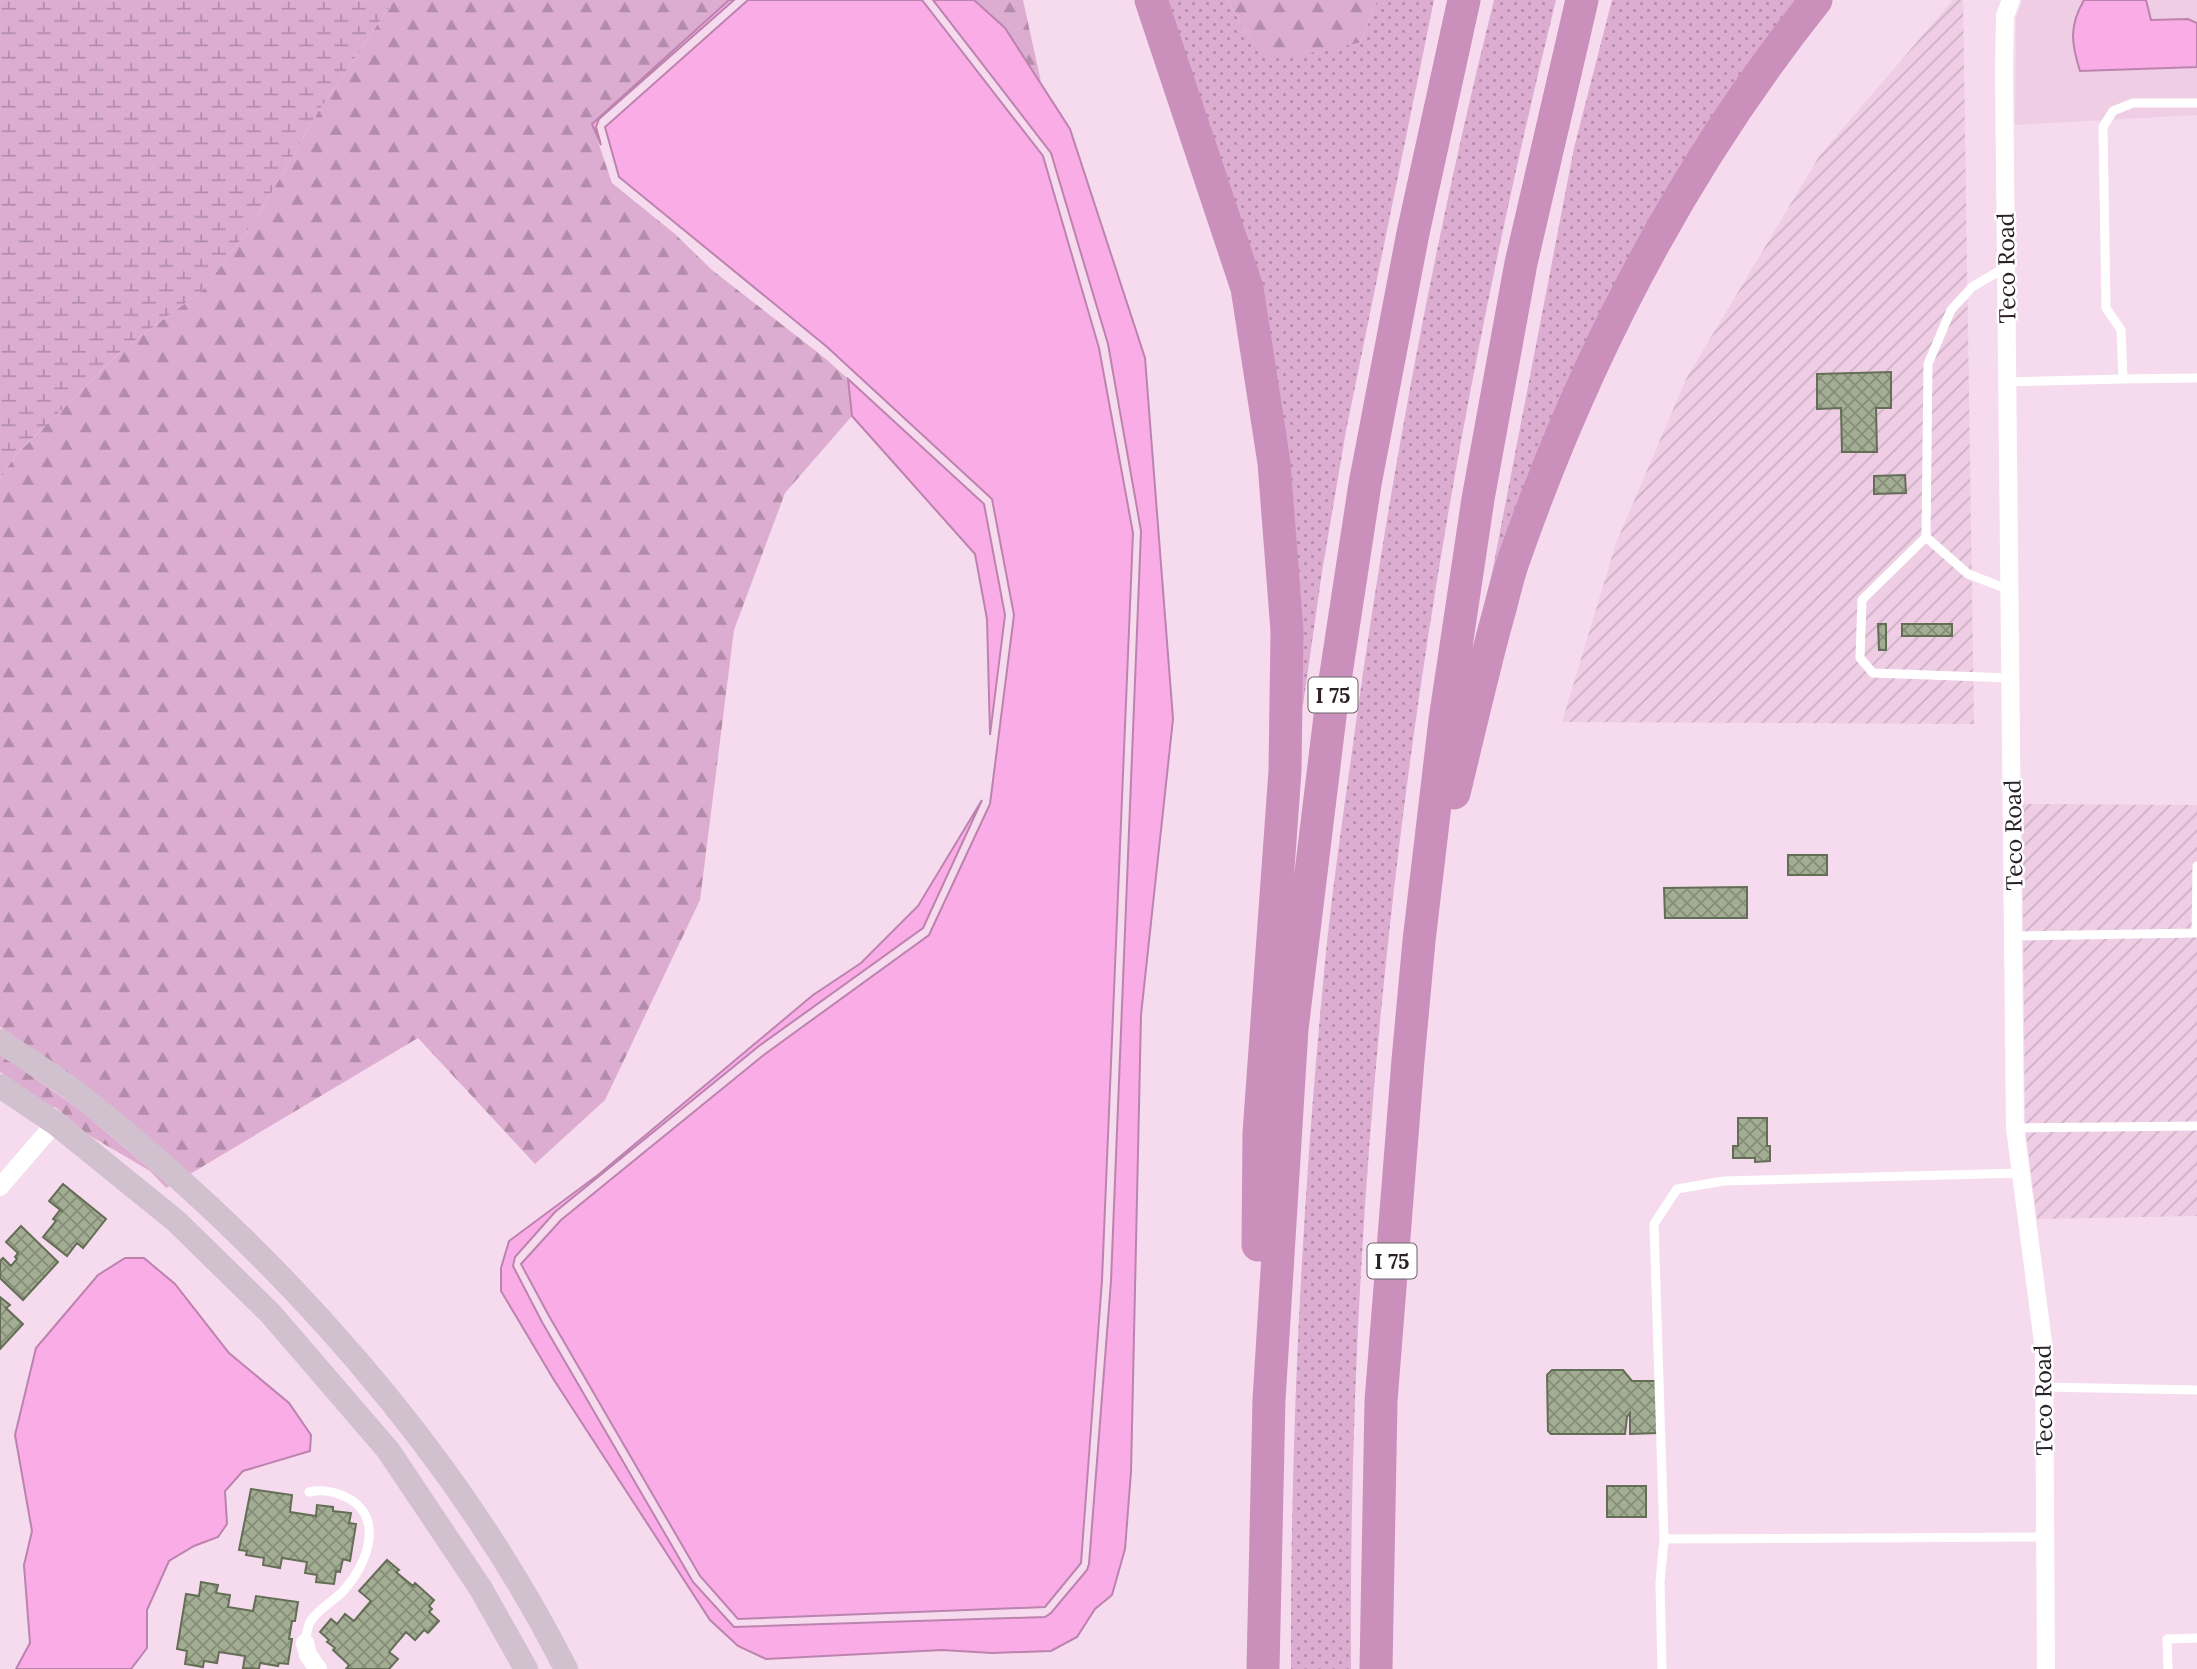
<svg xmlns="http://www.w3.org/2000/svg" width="2197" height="1669" font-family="Lora,serif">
<defs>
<pattern id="industrial-furrows" width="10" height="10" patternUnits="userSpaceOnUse" patternTransform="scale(1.75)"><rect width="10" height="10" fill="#eecde5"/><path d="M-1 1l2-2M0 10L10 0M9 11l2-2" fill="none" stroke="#ccb0c4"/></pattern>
<pattern id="grass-dots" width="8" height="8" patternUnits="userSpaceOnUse" patternTransform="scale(1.75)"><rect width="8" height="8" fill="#dcadd0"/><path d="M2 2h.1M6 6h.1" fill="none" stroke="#b38ca9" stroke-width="1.8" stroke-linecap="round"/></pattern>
<pattern id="forest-firs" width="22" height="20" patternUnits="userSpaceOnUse" patternTransform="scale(1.75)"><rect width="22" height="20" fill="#dcadd0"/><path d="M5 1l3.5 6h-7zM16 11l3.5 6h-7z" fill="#b38ca9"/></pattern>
<pattern id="wetland-marsh" width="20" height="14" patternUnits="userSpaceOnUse" patternTransform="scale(1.75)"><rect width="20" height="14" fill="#dcadd0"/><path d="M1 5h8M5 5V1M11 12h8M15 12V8" fill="none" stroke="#b38ca9"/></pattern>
<pattern id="building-cross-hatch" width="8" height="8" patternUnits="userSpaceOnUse" patternTransform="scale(1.75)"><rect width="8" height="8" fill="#a3ad93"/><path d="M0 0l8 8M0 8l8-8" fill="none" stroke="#858c78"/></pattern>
</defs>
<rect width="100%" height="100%" fill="#f6dbee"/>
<!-- built -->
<path fill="#eecde5" d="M2022,0H2084L2076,14L2080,71L2197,67V115L2015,125L2016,18Z
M2146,0H2197V23L2188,19L2151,20Z"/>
<!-- industrial -->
<path fill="url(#industrial-furrows)" d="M1953,0H1963L1974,724L1562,722L1616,543L1686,379L1820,155Z
M2022,804L2197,805V1216L2037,1219L2025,1127Z"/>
<!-- grass -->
<path fill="url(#grass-dots)" d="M1160,0H1227L1251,40L1361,42L1377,0H1434L1346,431L1322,572L1303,705L1296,703L1289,505Z
M1494,0H1556C1421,546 1347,1106 1351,1669H1291C1290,1426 1303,1183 1327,942C1335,866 1347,790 1357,715C1391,474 1435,236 1494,0Z
M1612,0H1805L1780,32L1487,599L1574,148Z"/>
<!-- forest -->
<path fill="url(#forest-firs)" d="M390,0H729L592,124L612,183L675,234L712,270L826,359L848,379L852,416L785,493L734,630L700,900L605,1100L535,1164L418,1038L190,1174L91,1090L0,1027V479L15,456L122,350L203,290L258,216L318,112L390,6Z
M974,0H1023L1041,82L1005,28Z
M1227,0H1377L1361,42C1330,50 1298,57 1266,55L1251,40Z
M0,1054L80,1110L170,1186L166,1188L150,1171L87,1134L55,1107L53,1108L0,1072Z"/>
<!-- wetland -->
<path fill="url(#wetland-marsh)" d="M0,0H390V6L318,112L258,216L203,290L122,350L15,456L0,479Z"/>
<!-- water -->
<path fill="#faace7" stroke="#bc83ae" stroke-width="2" d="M729,0H734L599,119L596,127L601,145L592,124Z
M748,0H922L1043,156L1099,348L1133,533L1102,1280L1081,1563L1045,1607L738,1619L700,1576L549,1316L521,1264L561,1220L765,1054L929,935L990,804L1014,615L992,499L826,346L619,177L605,127Z
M933,0H974L1005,28L1070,129L1145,358L1173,719L1141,1015L1131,1472L1125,1549L1112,1595L1095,1609L1077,1637L1051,1651L992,1653L942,1650L766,1659L738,1646L710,1620L554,1380L501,1291V1268L509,1241L598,1175L813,995L861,963L918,906L982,800L923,928L759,1046L555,1212L515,1257L513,1266L542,1322L693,1582L734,1627L1045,1617L1051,1613L1087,1570L1089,1564L1111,1281L1141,531L1108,344L1051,153Z
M2084,0H2146L2151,20L2188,19L2197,23V67L2080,71C2071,43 2069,26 2084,0Z
M848,379L984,504L1005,615L990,735L987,619L975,554L852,416Z
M125,1258H144L175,1284L229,1353L289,1403L311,1435L310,1451L243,1471L225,1491L227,1524L218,1537L194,1546L169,1561L147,1610V1648L131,1669H16L30,1643L24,1565L32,1531L15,1435L36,1348L98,1275Z"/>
<!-- building -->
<path fill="url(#building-cross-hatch)" stroke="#646d55" stroke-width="2" d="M1891,372V408H1876L1877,452H1842L1841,408L1817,409V374Z
M1905,475L1906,493L1874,494V476Z
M1878,624H1886V650H1879Z
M1902,624H1952V636H1902Z
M1788,855H1827V875H1788Z
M1747,887V918H1665L1664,888Z
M1738,1118H1767V1146H1770V1161L1755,1162V1158H1733V1146H1738Z
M63,1184L106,1219L83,1248L77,1243L67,1256L43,1237L56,1221L53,1219L60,1210L63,1212L49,1201Z
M21,1226L58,1262L23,1300L0,1278V1261L3,1258L11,1266L17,1259L15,1257L18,1253L6,1242Z
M0,1297L10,1305L6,1308L23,1324L0,1349Z
M1552,1370H1623L1632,1381H1657L1658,1433L1630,1434V1413L1627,1417L1625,1434H1551L1548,1431L1547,1375Z
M1607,1486H1646V1517H1607Z
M251,1489L292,1495L290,1512L316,1516L317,1505L333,1507V1511L351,1513L349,1523L356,1524L350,1561L343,1559L340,1572L336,1571L334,1584L316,1582L317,1575L305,1573L307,1562L282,1558L280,1568L263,1565L264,1558L246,1555L247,1551L239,1550Z
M387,1560L399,1570L396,1572L413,1586L415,1583L434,1600L429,1606L432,1609L429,1612L439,1621L428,1633L424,1630L415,1640L406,1632L389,1652L398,1659L389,1669H346L349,1665L333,1650L335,1648L327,1642L329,1640L320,1632L331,1619L337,1624L345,1614L354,1621L371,1601L359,1591Z
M201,1582L218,1585L216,1593L230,1595L228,1607L253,1611L256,1596L298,1602L295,1621H292L289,1639H292L288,1664L279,1663L278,1666L260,1663L259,1669L243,1668L245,1656L219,1652L217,1663L204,1661L203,1667L185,1664L187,1651L177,1649L186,1594L199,1596Z"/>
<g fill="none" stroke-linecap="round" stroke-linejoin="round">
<!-- lane -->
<path stroke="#fff" stroke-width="9" d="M2006,267L1972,287L1951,310L1928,364L1926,537L1862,600L1860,658L1873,673L2011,678
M2123,379L2197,378
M2007,382L2123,379L2121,330L2106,308L2103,127L2113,111L2133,103H2197
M1926,537L1968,574L2010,590
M2196,933L2197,866
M2014,936L2197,933
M2015,1128L2197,1126
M2044,1387L2197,1390
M1664,1539L2045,1537
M305,1643C306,1636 307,1629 310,1622C318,1608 335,1601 345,1589C368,1563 385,1516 346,1497C333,1491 322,1489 309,1492
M1662,1669L1660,1582L1664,1539L1654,1224L1677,1189L1724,1181L2021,1173
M2168,1669L2167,1639L2197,1638"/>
<!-- street -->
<path stroke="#fff" stroke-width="18" d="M2011,0L2005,16L2004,72L2015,1128L2044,1350L2046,1669
M0,1187L55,1123
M305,1643L308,1655L318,1669"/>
<!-- secondary -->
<path stroke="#d1c0cd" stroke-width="24" d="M0,1041C29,1061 60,1079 87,1101C279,1254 455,1450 566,1669
M0,1086L55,1123L176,1221L270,1313L388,1450L481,1589L526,1669"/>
<!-- highway -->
<path stroke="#cb8fbc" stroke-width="33" d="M1151,0L1247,288L1274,463L1287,631L1285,771L1259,1133L1258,1245
M1454,793C1468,736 1481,679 1496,623C1502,603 1506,582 1513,562C1584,358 1681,169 1816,0
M1263,1669L1269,1400L1292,1029L1332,700L1365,484L1413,233L1464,0
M1376,1669L1381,1401L1408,1060L1419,941L1445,720L1478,499L1521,263L1582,0"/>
</g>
<g text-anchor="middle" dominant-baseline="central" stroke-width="5" stroke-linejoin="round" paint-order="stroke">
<!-- shield labels -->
<g fill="#fff" stroke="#6b6469" stroke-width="2">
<rect x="1308.5" y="677.5" width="49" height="35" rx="5"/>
<rect x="1367.5" y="1243.5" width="49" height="35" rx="5"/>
</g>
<g font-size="21" font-weight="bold" fill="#2b2229">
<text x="1333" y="695">I 75</text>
<text x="1392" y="1261">I 75</text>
</g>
<!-- street labels -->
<g font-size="23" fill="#2b2229" stroke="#fff">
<text transform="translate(2006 268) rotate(-91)">Teco Road</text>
<text transform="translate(2013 835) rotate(-91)">Teco Road</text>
<text transform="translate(2043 1400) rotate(-91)">Teco Road</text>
</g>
</g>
</svg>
